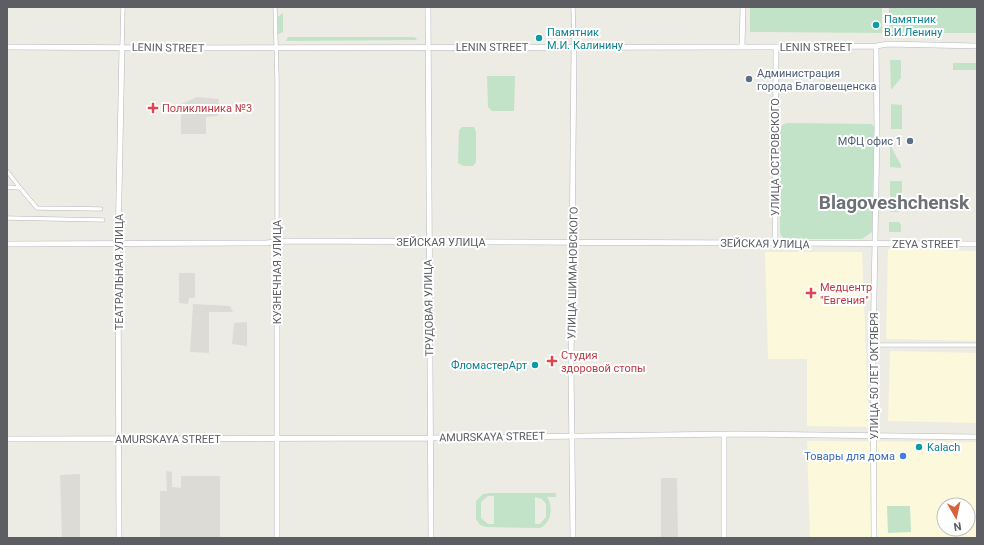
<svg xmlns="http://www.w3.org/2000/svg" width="984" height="545" font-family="Roboto,sans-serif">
<rect width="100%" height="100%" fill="#edece4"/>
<!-- commercial -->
<path fill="#fbf8db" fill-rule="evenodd" d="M888,249L977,251V341L886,339Z
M765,252H862L869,427L807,426V359H768Z
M890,351L977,353V423L888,421Z
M807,441L977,442V538H810ZM944,505H968V529H944Z"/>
<!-- industrial -->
<path fill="#dcdbd6" d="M197,97L219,99L218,116L206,117V134H181V104Z
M179,273H195V298H189L188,304L179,303Z
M193,304L230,306L233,312H209V353L190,352Z
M247,322V346L232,344L234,323Z
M166,471L172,472V487L181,488V476H220V538H160V491H167Z
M80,474V538H62L60,475Z
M661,478H677L678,538H661Z"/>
<!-- green -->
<path fill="#c2e3c7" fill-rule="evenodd" d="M750,7H882V33L750,32Z
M889,7H977V33H889Z
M283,13V32L278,34V17Z
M288,37H415L417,40L286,41Z
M890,60H901V78L891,90Z
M953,63H977V70H953Z
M487,76H515L514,111H492L488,107Z
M891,104L902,105V129H891Z
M787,123L872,124L874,127L872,232L862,239H787L782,237L780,233V130L782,125Z
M462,127H474L476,132V162L473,166H463L458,163L459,130Z
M890,145L901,165V168L890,167Z
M890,181H902V209L898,212H890Z
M889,222H899L901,225V232H889Z
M490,493H556V497H547C554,507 551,523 540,528L486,527L480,525L476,519V501L483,494ZM488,496H494V524H488L481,518V502ZM535,497L542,499L546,504V517L540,524H535Z
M887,506H910L911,532L888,533Z"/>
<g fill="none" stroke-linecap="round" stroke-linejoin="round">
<defs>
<path id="street" d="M275,7L277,78V232
M573,7L574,47
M122,47L123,7
M7,171L20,188
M7,187L20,188L37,208L101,209
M7,218L103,220
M873,345H977"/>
<path id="secondary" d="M428,7L431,538
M7,47L166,48L776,47L876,46L888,44L977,46
M742,47L743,7
M277,232V538
M7,244L266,243L286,241L977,244
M775,244L776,47
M724,435V538
M7,439L430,438L736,434L977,437
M119,538L118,243L122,47
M573,538L571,367L574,47
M874,538L873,351L877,131L876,46"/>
</defs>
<!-- street casing -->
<use href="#street" stroke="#b4b5ba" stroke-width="4.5"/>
<!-- secondary casing -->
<use href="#secondary" stroke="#b5b7bd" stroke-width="6"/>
<!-- street -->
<use href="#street" stroke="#fff" stroke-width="3.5"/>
<!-- secondary -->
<use href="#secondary" stroke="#fff" stroke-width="5"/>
</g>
<!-- markers -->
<g fill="#0f9aa8" stroke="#fff" stroke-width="1.5">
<circle cx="876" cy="25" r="4"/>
<circle cx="539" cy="38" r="4"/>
<circle cx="535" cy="365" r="4"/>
<circle cx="919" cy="447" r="4"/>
</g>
<g fill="#5c6f8a" stroke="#fff" stroke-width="1.5">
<circle cx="749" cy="79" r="4"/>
<circle cx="910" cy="141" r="4"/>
</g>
<g fill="#e0444e" stroke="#fff" stroke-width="1.5">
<path d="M151 102h4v4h4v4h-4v4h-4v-4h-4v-4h4z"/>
<path d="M809 287h4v4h4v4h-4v4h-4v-4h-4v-4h4z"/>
<path d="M550 355h4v4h4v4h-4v4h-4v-4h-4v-4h4z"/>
</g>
<circle fill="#3f7fe0" stroke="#fff" stroke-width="1.5" cx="903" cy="456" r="4"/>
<g text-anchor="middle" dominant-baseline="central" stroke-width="4" stroke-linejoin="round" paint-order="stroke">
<!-- culture labels -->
<g font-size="11" fill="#0d838f" stroke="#fff" text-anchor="start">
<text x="884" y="19">Памятник<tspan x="884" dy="13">В.И.Ленину</tspan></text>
<text x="547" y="32">Памятник<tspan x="547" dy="13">М.И. Калинину</tspan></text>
<text x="527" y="365" text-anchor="end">ФломастерАрт</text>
<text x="927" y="447">Kalach</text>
</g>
<!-- street labels -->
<g font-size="11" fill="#5c5e63" stroke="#fff">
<text x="492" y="47">LENIN STREET</text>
<text x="816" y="47">LENIN STREET</text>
<text transform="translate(168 48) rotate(1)">LENIN STREET</text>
<text transform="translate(775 157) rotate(-90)">УЛИЦА ОСТРОВСКОГО</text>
<text x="441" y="242">ЗЕЙСКАЯ УЛИЦА</text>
<text transform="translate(765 244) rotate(1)">ЗЕЙСКАЯ УЛИЦА</text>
<text x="926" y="244">ZEYA STREET</text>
<text transform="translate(119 272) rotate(-90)">ТЕАТРАЛЬНАЯ УЛИЦА</text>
<text transform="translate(277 272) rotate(-90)">КУЗНЕЧНАЯ УЛИЦА</text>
<text transform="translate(573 273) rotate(-89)">УЛИЦА ШИМАНОВСКОГО</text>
<text transform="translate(429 308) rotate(-91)">ТРУДОВАЯ УЛИЦА</text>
<text transform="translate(874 376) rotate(-90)">УЛИЦА 50 ЛЕТ ОКТЯБРЯ</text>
<text transform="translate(492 437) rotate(-1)">AMURSKAYA STREET</text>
<text x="168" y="439">AMURSKAYA STREET</text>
</g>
<!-- service labels -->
<g font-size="11" fill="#4e5e75" stroke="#fff" text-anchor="start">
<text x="757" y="73">Администрация<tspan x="757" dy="13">города Благовещенска</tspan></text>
<text x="902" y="141" text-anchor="end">МФЦ офис 1</text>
</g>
<!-- health labels -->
<g font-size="11" fill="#be3a42" stroke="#fff" text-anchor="start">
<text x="162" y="108">Поликлиника №3</text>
<text x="820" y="287">Медцентр<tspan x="820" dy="13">"Евгения"</tspan></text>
<text x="561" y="355">Студия<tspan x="561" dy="13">здоровой стопы</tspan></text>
</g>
<!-- shop labels -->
<g font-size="11" fill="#366cbe" stroke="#fff" text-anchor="end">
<text x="895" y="456">Товары для дома</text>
</g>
<!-- town labels -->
<g font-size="19" font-weight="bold" fill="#6d7075" stroke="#fff">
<text x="894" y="202">Blagoveshchensk</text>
</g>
</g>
<!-- border -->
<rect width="984" height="545" fill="none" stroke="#5c5e63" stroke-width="16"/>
<!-- north arrow -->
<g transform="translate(956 517) rotate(171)"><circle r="19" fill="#ffffff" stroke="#bebfc1"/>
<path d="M0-3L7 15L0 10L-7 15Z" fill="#da603d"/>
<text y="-6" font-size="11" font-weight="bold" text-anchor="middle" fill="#5c5e63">N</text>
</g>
</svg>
